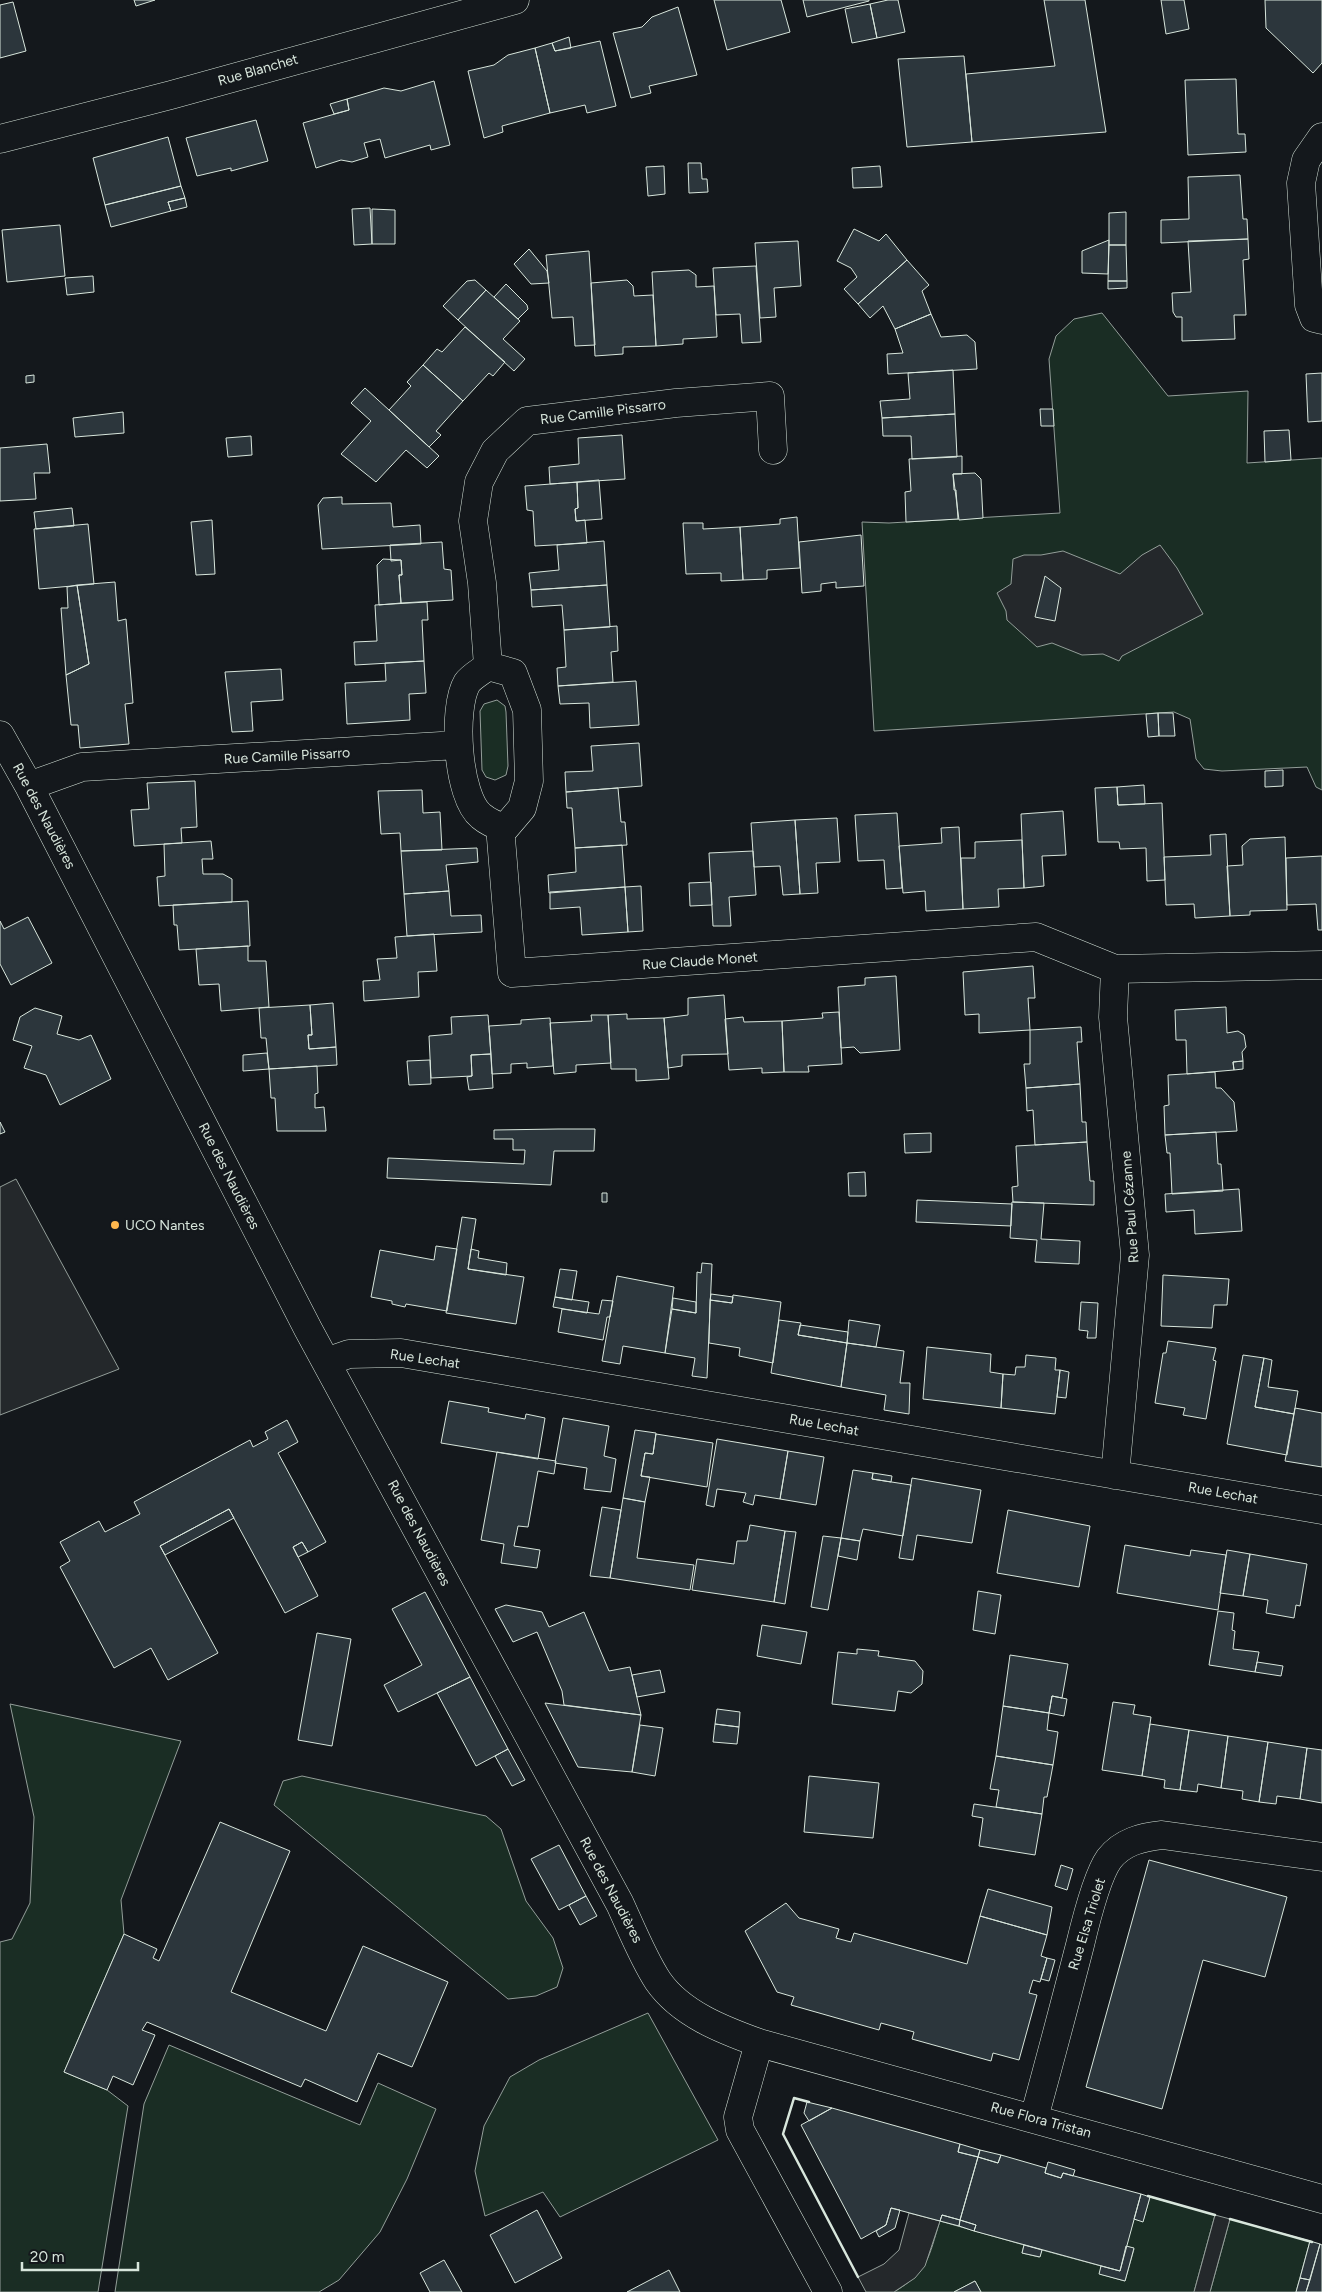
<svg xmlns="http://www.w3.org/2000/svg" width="1322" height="2292" font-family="Figtree,sans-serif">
<rect width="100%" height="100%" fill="#14181c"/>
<!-- green -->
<path fill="#1a2d24" stroke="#939e99" d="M1102,313L1168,396L1248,391L1247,463L1322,458V790L1316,787L1307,767L1222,771L1204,769L1196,759L1190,719L1174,712L874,731L862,522L889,523L1060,513L1049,359L1056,336L1074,319Z
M497,700L505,706L506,712L508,766L506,775L495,780L486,777L482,770L480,711L484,704Z
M10,1704L181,1741L121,1900L124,1934L64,2072L107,2090L128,2106L98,2292H0V1942L12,1939L30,1903L34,1817Z
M302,1776L486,1816L501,1829L526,1901L553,1938L563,1968L557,1987L536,1996L508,1999L274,1805L283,1781Z
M648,2013L718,2140L560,2217L543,2192L485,2216L475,2171L484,2126L510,2077L539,2060Z
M169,2045L360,2125L378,2083L436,2109L407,2179L380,2232L339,2280L319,2292H115L144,2104Z
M1150,2197L1215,2215L1194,2292H981L975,2281L954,2292H894C929,2271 928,2258 940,2221L1024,2245L1022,2253L1039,2257L1042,2250L1101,2266L1100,2274L1125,2281L1134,2249L1126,2246L1134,2219L1143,2221Z
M1230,2219L1310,2241L1296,2292H1210Z"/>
<!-- parking -->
<path fill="#24282b" stroke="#939e99" d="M1160,545L1177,568L1203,614L1122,656L1119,661L1103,654L1082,655L1052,643L1037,647L1007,620L1006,611L997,593L1011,584L1013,559L1024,555H1041L1063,551L1120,574L1142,555Z
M16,1179L119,1369L0,1415V1187Z
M909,2213L940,2221L925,2266L915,2278L894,2292H866L858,2277L884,2264L899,2250Z
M1215,2215L1230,2219L1210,2292H1194Z"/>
<!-- building -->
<path fill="#2c363c" stroke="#d8e6dc" d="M134,0H155L136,6Z
M714,0H781L790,32L727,50Z
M803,0H869V1L807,17Z
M888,0H898L905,32L877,38L870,4Z
M1044,0H1085L1106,132L972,142L966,74L1055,66Z
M1161,0H1184L1189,29L1166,34Z
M1265,0H1322V63L1313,73L1266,28Z
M13,2L26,51L0,58V5Z
M870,4L877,38L852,43L845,9Z
M678,7L697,75L649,86L651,93L631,98L613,33L642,27L652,17Z
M569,37L571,48L555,51L552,43Z
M600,41L616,106L587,113L585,105L550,113L535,48L552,43L555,51Z
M535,48L550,113L502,126L503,132L484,138L468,71L494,65L508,55Z
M964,56L972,142L907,147L898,59Z
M1236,79L1238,134H1245L1246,152L1188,155L1185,80Z
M434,81L450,145L431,150L430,145L385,158L380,139L364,143L368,157L352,162L341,160L316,168L303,123L349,110L347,99L384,88L401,91Z
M347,99L349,110L334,114L330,104Z
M256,120L268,161L231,171V168L197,176L186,138Z
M168,137L181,186L105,205L93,158Z
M688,163H701L702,179H707L708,192L689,193Z
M664,166L665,194L648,196L646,167Z
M880,166L882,187L853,188L852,168Z
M1240,175L1243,219H1247L1248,239L1161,243V220L1189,219L1188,177Z
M181,186L185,198L168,202L171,211L111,227L105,205Z
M185,198L187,207L171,211L168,202Z
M370,208L372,244L354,245L352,209Z
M372,209L395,210V244H372Z
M1126,212V245H1109V213Z
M60,225L65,276L7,282L2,230Z
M854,229L879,241L886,234L907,260L858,304L844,289L857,277L851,268L837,261Z
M1248,239L1249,259L1243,260L1246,315H1234L1235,339L1182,341V317H1176L1173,312L1172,293L1191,292L1188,241Z
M1109,240L1108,274L1082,273V251Z
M798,241L801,286L774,288L776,317L760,318L755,243Z
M1109,245H1126L1127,281H1108Z
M529,249L547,271L549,283L531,284L514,264Z
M589,251L595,345L575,346L573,317L552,318L546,255Z
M907,260L929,285L922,291L931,314L895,329L883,306L870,318L858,304Z
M756,266L761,342L742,343L740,314L716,315L713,268Z
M689,270L696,275V287L714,286L717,337L683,339V344L656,346L652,272Z
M93,276L94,292L67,295L65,278Z
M475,280L486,290L458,320L443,306L467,281Z
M627,280L633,286L634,296L653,295L656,346L623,347V354L595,356L591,283Z
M1108,281H1127V288L1108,289Z
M506,284L527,305L528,309L518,319L494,297Z
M486,290L520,321L503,339L525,359L514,371L458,320Z
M931,314L941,337L967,335L975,342L977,369L888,374L887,354L903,353L895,329Z
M465,327L505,362L493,376L489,373L463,401L423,365L437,349L442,352Z
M423,365L463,401L436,431L441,435L429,447L389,410L411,386L407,382Z
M953,370L955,414L882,418L880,401L910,399L908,373Z
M1322,373V421L1308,422L1306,374Z
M34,375V382L26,383V376Z
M365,388L439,456L427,468L406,450L376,482L341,454L371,421L351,403Z
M1040,409H1053L1054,426H1041Z
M123,412L124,433L75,437L73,418Z
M955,414L957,457L912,459L911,436H883L882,418Z
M1289,430L1291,460L1265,462L1264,431Z
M622,435L625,479L550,484L549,467L579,464L578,438Z
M251,436L252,455L228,457L226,438Z
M47,444L50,473H34L36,499L0,501V448Z
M962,456V474H953L954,490H956L958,519L906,522L905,492L911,491L909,459Z
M975,473L981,479L983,518L959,520L953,474Z
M599,480L602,519L576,521L575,509L578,508L577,482Z
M577,482L578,508L575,509L576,521L585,520L587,543L535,546L533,511L527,510L525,486Z
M342,497V504L391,503L393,527L420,525L421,544L322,549L318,505L323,498Z
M72,508L74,526L36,529L34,512Z
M797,517L800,568L767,570V579L743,580L740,527L780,524V519Z
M212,520L215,574L196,575L191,522Z
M683,523H703V529L740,527L743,580L721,581V573L686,574Z
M88,524L94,584L39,589L34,529Z
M861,535L864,586L836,588V582L821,584V591L802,593L799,542Z
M604,541L607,585L531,590L529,573L559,570L557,545Z
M442,542L444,569L451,570L453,600L401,603L399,575H402L401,560L391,561L390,545Z
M383,559L401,560L402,575H399L401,603L379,605L377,565Z
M1045,576L1061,588L1055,621L1035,617Z
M115,582L118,621L126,619L133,703L125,704L129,744L80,748L78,725H71L66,675L89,664L77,585Z
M77,585L89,664L66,675L61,608H68L67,587Z
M607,585L610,627L564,630L562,605L532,607L531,590Z
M427,602L428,620H422L424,661L355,665L354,642L377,641L375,605Z
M617,626L618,651L611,652L613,682L558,686L557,668L566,667L564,630Z
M424,661L426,693L409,694L410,720L347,724L345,683L386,681L385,663Z
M281,669L283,700L251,702L253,731L232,732L225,672Z
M636,681L639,725L590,728L589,703L560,704L558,686Z
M1158,713L1159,736L1148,737L1146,714Z
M1158,713H1173L1175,736H1159Z
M639,743L642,786L566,792L565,772L593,771L591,746Z
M1283,770V786L1265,787V771Z
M195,781L197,827L181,828L182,843L134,846L131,810L149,809L147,783Z
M1144,785L1145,804L1118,805L1117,787Z
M1117,787L1118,805L1162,803L1165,880L1147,881L1146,848L1120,849L1119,842H1098L1095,788Z
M618,788L621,822H625L627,845L575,848L572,808H567L566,792Z
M422,790L423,813L440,812L442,850L401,851L400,833L381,834L378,791Z
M1063,811L1066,855L1042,856L1044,886L1024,888L1021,814Z
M897,813L902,888L886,889L884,860L858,861L855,815Z
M837,818L840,862L816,863L818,893L800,894L795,820Z
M795,820L800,894L783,895L780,866L754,867L751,823Z
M959,827L963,909L926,911L925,891L903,893L899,846L942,843L941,828Z
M1226,834L1230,916L1195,918L1194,904L1166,905L1164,857L1211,855L1210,835Z
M1285,837L1287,910L1250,911V915L1230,916L1227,866L1243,865L1242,846L1250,839Z
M1022,840L1024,888L998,889L999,907L963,909L961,858H975V842Z
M211,841L213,859H202L203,874H223L232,879V902L159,906L157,877L165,876L164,844Z
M622,845L625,887L549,893L548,875L576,872L575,848Z
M477,848L478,862L446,865L449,891L404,894L401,851Z
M753,851L756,895L729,897L731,926H713L709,853Z
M1322,856V930H1318L1316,904L1287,905L1286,858Z
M711,882L712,905L690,906L689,883Z
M641,886L643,931L628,932L625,887Z
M625,887L628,932L582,935L580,907L550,909V892Z
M449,891L451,916L481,915L482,932L407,936L404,894Z
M248,901L250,946L179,950L177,925H174L173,905Z
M28,917L52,963L11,985L0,964V921L4,929Z
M434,934L437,971L418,972L419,997L364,1001L363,981L380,980L377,959L397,958L395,937Z
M248,946V961H266L269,1007L221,1011L219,984L199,985L196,949Z
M1033,966L1035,998H1028L1030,1030L979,1033V1014L965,1015L963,972Z
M896,976L900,1050L860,1053L854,1047L841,1048L838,987L865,985V978Z
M724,995L728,1054L682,1055V1066L668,1068L664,1018L688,1015V998Z
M333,1003L336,1047L309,1049L308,1035H312L310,1005Z
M310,1005L312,1035H308L309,1049L336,1047L337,1065L269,1069L266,1038H261L259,1008Z
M1226,1007L1227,1033L1238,1031L1244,1035L1246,1047L1242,1052L1243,1061L1233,1062L1234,1070L1187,1074L1186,1040H1176L1175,1010Z
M35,1008L62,1016L57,1034L79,1040L91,1035L111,1079L60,1105L46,1075L24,1068L32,1046L13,1040L20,1017Z
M839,1012L842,1064L808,1066L809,1072H784L782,1021L823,1018L822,1013Z
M627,1014V1019L664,1018L669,1079L636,1081V1069H611L608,1015Z
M488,1015L491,1054L471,1055L472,1076L431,1078L429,1036L452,1034L451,1017Z
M591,1015H608L611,1063L576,1065V1072L554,1074L550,1023L592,1021Z
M743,1017L744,1022L782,1021L784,1072L762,1073V1068L729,1070L725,1019Z
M550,1018L553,1066L527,1068V1063L511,1064V1073L492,1074L489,1026L521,1024V1020Z
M1081,1027L1082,1042H1077L1080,1084L1026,1088L1024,1064H1030V1030Z
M267,1053L269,1069L243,1071V1055Z
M491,1054L493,1088L469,1090L467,1077L472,1076L471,1055Z
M430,1060L431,1084L409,1085L407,1061Z
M1243,1061V1069L1234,1070L1233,1062Z
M317,1066L318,1093L315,1094V1108L324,1107L326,1131H277L275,1098H271L269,1069Z
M1215,1072L1216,1088H1221L1234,1102L1237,1131L1165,1135L1164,1106L1169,1105L1168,1075Z
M1080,1084L1082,1122H1086L1087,1142L1035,1145L1033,1110L1027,1111L1026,1088Z
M0,1122L5,1132L0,1134Z
M558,1129H595L594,1151H554L551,1185L387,1178L388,1158L524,1164L525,1150H513V1139H494V1130Z
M1216,1132L1218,1164H1221L1223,1191L1172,1194L1170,1153H1167L1165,1135Z
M931,1133V1152L905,1153L904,1134Z
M1087,1142L1090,1181H1094V1205L1013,1202L1012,1187L1018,1186L1016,1146Z
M865,1172L866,1196H849L848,1173Z
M1239,1189L1242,1231L1195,1234L1194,1210L1166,1212L1165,1194Z
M602,1193H607V1202H602Z
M917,1200L1012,1204L1011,1226L916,1222Z
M1012,1202L1044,1203L1041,1239L1080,1241L1079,1264L1035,1262L1037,1240L1010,1238Z
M462,1217L476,1219L468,1269L524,1277L516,1324L446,1313Z
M436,1246L457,1249L447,1311L406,1304L405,1307L392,1304V1301L371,1297L380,1250L434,1260Z
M471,1249L479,1251L478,1258L507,1263L506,1275L468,1269Z
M702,1263L712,1264L707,1378L692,1376L695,1358L665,1353L672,1309L696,1313L697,1272L701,1273Z
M560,1269L577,1271L572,1300L555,1297Z
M1163,1275L1229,1279L1227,1305H1214L1212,1328L1161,1326Z
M617,1276L674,1287L665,1353L623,1346L620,1364L602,1361Z
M711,1294L733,1297L732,1303L710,1300Z
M733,1295L781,1302L773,1363L739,1356L740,1348L709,1343L710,1300L732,1303Z
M555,1297L589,1302L587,1313L553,1307Z
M673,1298L696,1302V1313L672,1309Z
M602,1300L613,1301L610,1317H607L603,1340L558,1332L562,1309L599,1314Z
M1081,1302L1098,1303L1096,1338H1087L1088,1331L1079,1330Z
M779,1320L801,1323L798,1335L847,1343L841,1387L771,1373Z
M849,1320L880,1325L876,1347L847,1343Z
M800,1325L848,1332L847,1343L798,1335Z
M1168,1341L1216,1348L1213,1360L1216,1361L1206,1419L1183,1415L1185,1408L1155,1403L1163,1353H1166Z
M847,1343L904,1351L900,1383H910L909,1414L884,1410L886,1395L841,1387Z
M927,1347L991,1354L990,1372L1003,1374L1001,1408L923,1399Z
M1026,1355L1056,1358L1055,1370H1060L1055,1414L1001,1408L1003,1374L1015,1375L1016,1367H1025Z
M1243,1355L1264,1358L1255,1407L1294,1414L1287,1455L1227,1444Z
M1264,1358L1272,1360L1268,1387L1298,1391L1294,1414L1255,1407Z
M1060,1370L1069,1372L1066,1398L1057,1397Z
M449,1401L489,1408L488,1412L525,1419L526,1414L545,1418L538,1459L441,1443Z
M1295,1408L1322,1413V1467L1285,1461Z
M563,1418L609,1426L604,1456L616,1459L611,1492L584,1489L587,1468L555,1463Z
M287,1420L298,1442L278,1453L326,1542L308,1552L302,1542L293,1547L318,1596L285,1613L229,1509L160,1546L218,1653L168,1680L151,1648L114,1668L60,1567L70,1561L60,1542L99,1521L105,1532L140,1514L134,1502L250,1440L253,1447L268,1439L265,1432Z
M635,1430L656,1433L653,1454L645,1453L641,1476L650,1477L645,1502L623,1498Z
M656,1434L713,1443L707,1487L641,1476L645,1453L653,1454Z
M717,1439L788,1451L780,1499L755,1495L753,1505L743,1502L746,1493L717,1489L714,1507L706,1505Z
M788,1451L824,1457L816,1505L780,1499Z
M497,1452L556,1461L554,1474L538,1471L528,1527L518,1526L514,1546L540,1550L537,1568L501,1563L504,1544L481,1540Z
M853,1470L873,1473L872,1479L911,1485L903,1536L863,1529L860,1541L841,1538Z
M873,1473L892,1476L891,1482L872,1479Z
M912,1478L981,1490L972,1543L917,1535L913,1560L899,1558Z
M623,1498L645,1502L637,1558L694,1565L690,1590L610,1578Z
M602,1507L621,1510L610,1578L590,1576Z
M229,1509L234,1518L165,1555L160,1546Z
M1008,1510L1090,1526L1079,1587L997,1573Z
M750,1525L785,1531L774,1602L692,1590L697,1559L734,1564L737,1541H747Z
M785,1531L796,1532L785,1604L774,1602Z
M823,1536L841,1538L828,1610L811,1607Z
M841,1538L860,1541L857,1560L838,1556Z
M302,1542L308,1552L298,1557L293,1547Z
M1125,1545L1190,1556L1191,1550L1226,1555L1218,1610L1117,1593Z
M1227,1550L1250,1554L1243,1596L1220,1593Z
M1250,1554L1307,1564L1300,1606L1296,1605L1294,1618L1266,1613L1268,1600L1243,1596Z
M978,1591L1001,1595L995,1634L973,1630Z
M425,1592L470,1677L398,1712L384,1685L422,1665L392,1609Z
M506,1605L542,1612L549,1627L584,1612L609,1671L630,1667L641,1715L564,1705L562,1691L537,1632L513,1642L495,1609Z
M1218,1611L1234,1613L1232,1630L1235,1631L1233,1649L1259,1652L1255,1672L1209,1665Z
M762,1625L807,1632L801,1664L757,1656Z
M317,1633L351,1639L332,1746L298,1740Z
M857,1649L879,1651L878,1656L915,1661L923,1671L922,1684L911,1693L898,1691L895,1711L832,1704L838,1652L857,1654Z
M1010,1655L1068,1664L1062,1698L1052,1696L1049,1713L1003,1706Z
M1257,1662L1283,1666L1281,1676L1255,1672Z
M660,1670L665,1692L637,1697L632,1675Z
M470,1677L508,1749L476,1766L437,1693Z
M1052,1696L1067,1699L1064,1716L1049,1713Z
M1113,1702L1135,1705L1133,1714L1151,1717L1142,1776L1102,1770Z
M545,1703L641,1715L632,1772L578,1767Z
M1003,1706L1049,1713L1047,1730L1058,1732L1053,1765L996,1756Z
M717,1709L740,1712L739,1727L715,1724Z
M715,1724L739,1727L737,1744L713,1742Z
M1150,1724L1189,1730L1180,1790L1164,1788L1165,1780L1142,1776Z
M640,1725L663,1728L655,1776L632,1772Z
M1189,1730L1228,1736L1221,1788L1198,1784L1197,1792L1180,1790Z
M1228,1736L1268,1742L1259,1802L1242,1799L1243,1791L1221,1788Z
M1268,1742L1307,1748L1300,1799L1277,1796L1276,1804L1259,1802Z
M1307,1748L1322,1750V1803L1300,1799Z
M508,1749L525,1780L512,1786L495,1756Z
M996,1756L1053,1765L1047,1797H1044L1042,1814L996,1807L999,1790L990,1789Z
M809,1776L879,1783L873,1838L804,1832Z
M974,1804L1042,1814L1035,1855L979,1846L983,1818L972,1816Z
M220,1822L290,1851L231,1992L326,2031L363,1946L448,1982L412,2067L378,2053L357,2102L305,2079L301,2087L147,2022L142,2030L155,2035L133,2085L113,2076L107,2090L64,2072L124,1934L157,1949L153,1958L159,1961Z
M559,1845L586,1896L559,1910L531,1859Z
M1149,1860L1287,1897L1265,1977L1203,1960L1162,2109L1086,2087Z
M1061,1865L1073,1869L1067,1890L1055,1886Z
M988,1889L1052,1907L1047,1935L980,1916Z
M586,1896L597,1916L580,1925L569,1905Z
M786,1903L799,1918L839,1929L836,1938L851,1942L854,1933L967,1964L980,1916L1047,1935L1041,1956L1047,1958L1040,1982L1033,1980L1029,1993L1037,1995L1019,2060L993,2053L991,2061L912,2039L914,2032L881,2023L879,2030L791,2005L794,1997L777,1992L745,1931Z
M1047,1958L1055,1960L1049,1981L1041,1979Z
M807,2102L832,2108L809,2121L804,2113Z
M832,2108L960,2144L958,2152L978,2157L960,2220L942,2215L940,2221L891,2208L886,2225L861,2239L801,2125Z
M960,2144L980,2150L978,2157L958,2152Z
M980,2150L1001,2155L998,2163L978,2157Z
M1001,2155L1046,2168L1045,2173L1061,2178L1063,2173L1141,2194L1120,2271L974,2231L976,2225L960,2220L978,2157L998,2163Z
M1048,2162L1075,2170L1073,2176L1063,2173L1061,2178L1045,2173Z
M1141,2194L1150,2197L1143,2222L1134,2219Z
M891,2208L900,2210L895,2228L879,2237L876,2231L886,2225Z
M537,2210L562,2258L515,2283L490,2235Z
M942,2215L960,2220L959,2226L940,2221Z
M960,2220L976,2225L974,2231L959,2226Z
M1310,2241L1320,2244L1310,2280L1300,2278Z
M1320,2244L1322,2245V2292H1306Z
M1024,2245L1042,2250L1040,2257L1022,2253Z
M1126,2246L1134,2248L1125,2281L1099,2274L1101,2266L1120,2271Z
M444,2260L462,2292H430L420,2273Z
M669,2270L680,2292H627Z
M1300,2278L1310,2280L1306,2292H1296Z
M975,2281L981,2292H954Z"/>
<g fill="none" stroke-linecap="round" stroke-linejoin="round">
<defs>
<path id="minor" d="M1322,137L1306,160L1301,183L1309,305L1314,318L1322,320
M0,139L171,95L515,0
M488,666L482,583L473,521L479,482L495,451L527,421L676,403L770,396L773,450
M488,666L513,673L527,710L529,781L522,808L505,828C498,826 487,821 481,816C457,797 452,708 467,683C471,677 482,671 488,666Z
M0,735L29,786L308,1329L620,1904C631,1928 644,1960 658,1981C681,2014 723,2030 759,2043L1322,2199
M29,786L82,767L458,745
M500,826L512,973L1036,937L1115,969L1322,965
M1115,969L1113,1017L1135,1255L1115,1475
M326,1362L349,1354L401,1353L1322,1510
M759,2043L738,2117L740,2130L828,2292
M1034,2118C1050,2060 1065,2003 1080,1945C1085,1924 1097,1876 1109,1859C1122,1842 1142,1837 1162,1835L1322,1857"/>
</defs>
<!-- minor casing -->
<use href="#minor" stroke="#d8e6dc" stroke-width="29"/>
<!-- minor -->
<use href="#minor" stroke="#14181c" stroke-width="28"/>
<!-- wall -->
<path stroke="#d8e6dc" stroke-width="2.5" d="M809,2102L794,2098L783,2134L858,2277
M1148,2196L1215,2215
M1230,2219L1312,2242"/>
</g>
<!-- markers -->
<circle fill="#ffb74d" stroke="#14181c" stroke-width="2" cx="115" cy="1225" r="5"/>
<g text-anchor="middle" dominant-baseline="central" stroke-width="4" stroke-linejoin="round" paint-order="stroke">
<!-- street labels -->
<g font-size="14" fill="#d8e6dc" stroke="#14181c">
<text transform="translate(258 70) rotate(-16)">Rue Blanchet</text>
<text transform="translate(603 412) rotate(-7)">Rue Camille Pissarro</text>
<text transform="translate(287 756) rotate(-3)">Rue Camille Pissarro</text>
<text transform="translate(44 816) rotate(62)">Rue des Naudières</text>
<text transform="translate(700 961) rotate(-4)">Rue Claude Monet</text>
<text transform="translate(229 1176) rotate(63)">Rue des Naudières</text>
<text transform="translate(1130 1207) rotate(-94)">Rue Paul Cézanne</text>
<text transform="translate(425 1359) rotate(8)">Rue Lechat</text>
<text transform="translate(824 1425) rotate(10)">Rue Lechat</text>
<text transform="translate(1223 1493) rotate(10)">Rue Lechat</text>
<text transform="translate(419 1533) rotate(62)">Rue des Naudières</text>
<text transform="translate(611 1890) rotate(62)">Rue des Naudières</text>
<text transform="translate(1087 1924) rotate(-73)">Rue Elsa Triolet</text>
<text transform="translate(1041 2120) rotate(15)">Rue Flora Tristan</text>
</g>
<!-- poi labels -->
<g font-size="14" fill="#d8e6dc" stroke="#14181c" text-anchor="start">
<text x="125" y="1225">UCO Nantes</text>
</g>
</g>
<!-- scale -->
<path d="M22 2262v8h116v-8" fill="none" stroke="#d8e6dc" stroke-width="2.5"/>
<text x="30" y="2262" font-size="15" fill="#d8e6dc" stroke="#14181c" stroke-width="4" paint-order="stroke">20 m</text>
</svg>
